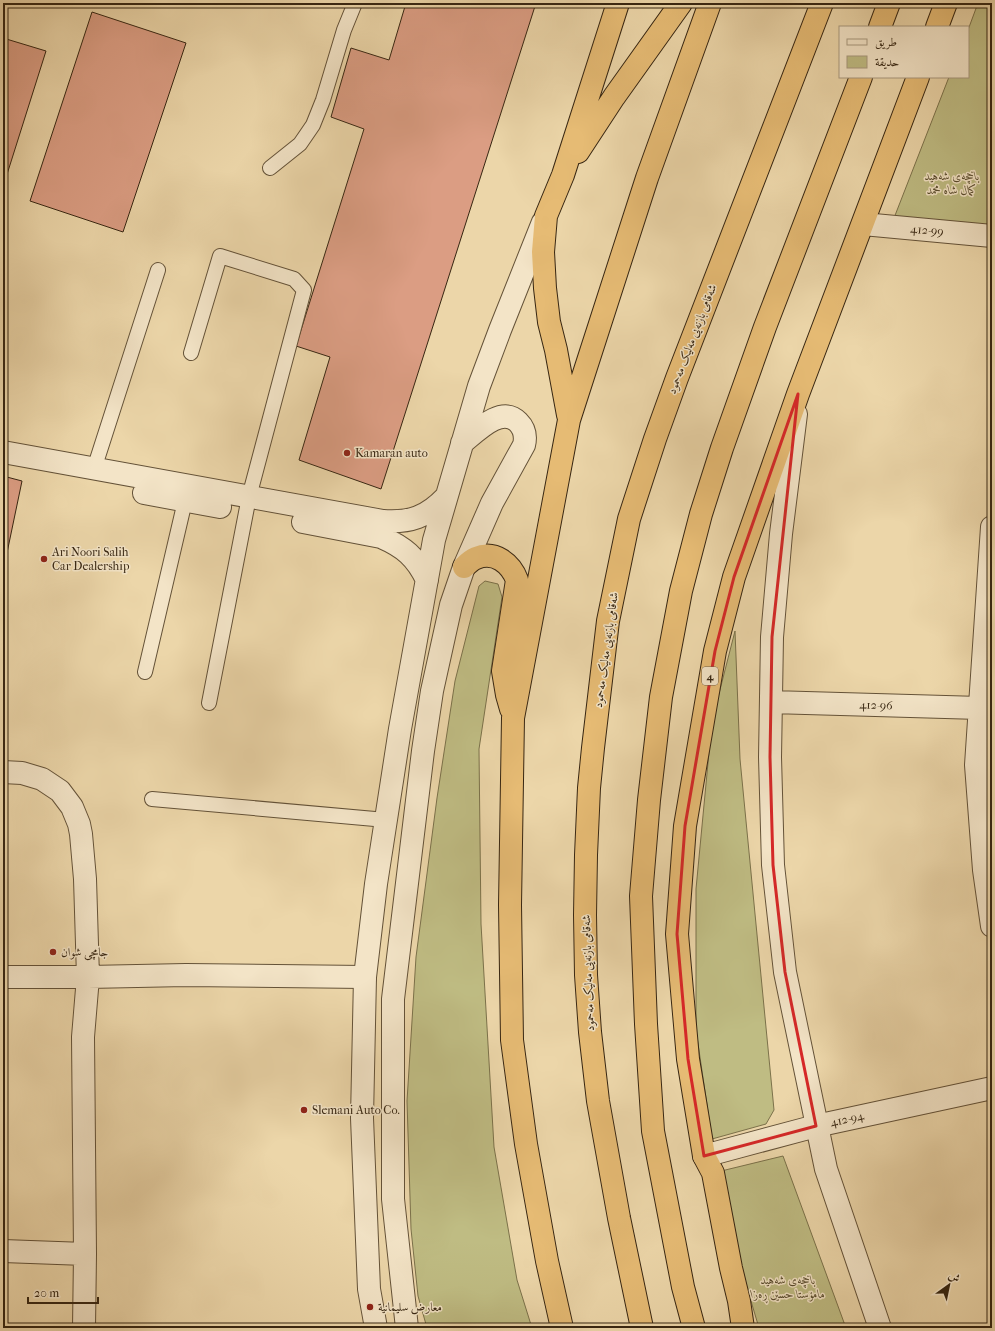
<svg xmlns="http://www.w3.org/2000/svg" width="995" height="1331" font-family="'IM FELL French Canon',Amiri,serif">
<rect width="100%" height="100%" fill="#ecd6a9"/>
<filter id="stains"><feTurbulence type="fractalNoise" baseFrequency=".005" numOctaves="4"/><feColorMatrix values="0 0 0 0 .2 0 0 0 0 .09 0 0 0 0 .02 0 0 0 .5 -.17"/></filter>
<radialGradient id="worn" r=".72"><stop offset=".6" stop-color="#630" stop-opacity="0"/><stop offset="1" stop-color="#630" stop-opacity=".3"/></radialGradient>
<!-- green -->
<path fill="#bfbc83" stroke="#7b714a" d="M978,3H992V226L894,218L949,77H968V30Z
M485,581L498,584L502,597L479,749L481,924L494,1147L517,1280L532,1328H427L418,1296L411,1229L407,1101L416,957L437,798L455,681L479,586Z
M735,631L740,759L774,1110L766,1124L712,1139L696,1030V889L712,721Z
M783,1156L846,1328H759L713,1173Z"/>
<!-- building -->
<path fill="#db9d83" stroke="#372612" d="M406,3H536L381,489L299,460L330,357L296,346L364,129L331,117L351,48L389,60Z
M92,12L186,43L123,232L30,201Z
M3,38L46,51L3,187Z
M3,476L22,481L3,572Z"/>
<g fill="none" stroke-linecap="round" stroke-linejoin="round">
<defs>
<path id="service" d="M270,168L300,144L313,125L323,100L344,30L355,3
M191,353L220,256L294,279L304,290L249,497L209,703
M94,469L158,270
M145,672L185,501
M152,799L386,820"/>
<path id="minor" d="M863,224L992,236
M796,414L781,534L772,637L770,757L773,865L785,972L826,1169L880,1328
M992,527L976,765L984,870L992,926
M771,702L980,708
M3,772L22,773L42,779L60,791L72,807L79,824L81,834L85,879L88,977L83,1037L85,1254L84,1328
M3,977H88L186,975L365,977
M704,1156L816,1126L992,1088
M3,1251L85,1254"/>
<path id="tertiary" d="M3,452L383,521C410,523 427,517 446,497
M144,493L220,507
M303,522L381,537C404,547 416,557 427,580
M376,1328L369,1289L362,1118L365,977L376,884L400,729L434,540L479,386L500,330L543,222
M407,1328L393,1199V999L423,751L432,691L451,605L464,567L492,503L524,445C526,437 525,429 518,422C501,405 476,432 462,443"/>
<path id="trunk" d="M880,27L889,3
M937,27L946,3
M578,152L614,97L681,3
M568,415L556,350L549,322L545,288L543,252L546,216L563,175L618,3
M464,567C467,564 471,560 476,558C495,550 511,564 517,580L503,671L507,695L511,709
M562,1328L547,1261L526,1144L512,1040L510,905L513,718L569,420L647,178L710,3
M642,1328L619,1218L598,1101L590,1032L586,975L585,915L586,855L589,788L593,748L608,621L629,519L655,439L677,378L822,3
M694,1328L683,1287L653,1131L646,1024L641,896L649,800L661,697L681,591L701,514L722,448L765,327L861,77
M743,1328L739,1301L731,1268L713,1173L704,1156L688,1059L677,934L685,826L715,651L734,577L798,394L918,77"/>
</defs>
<!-- service casing -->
<use href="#service" stroke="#645238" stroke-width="16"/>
<!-- minor casing -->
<use href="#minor" stroke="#645238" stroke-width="24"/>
<!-- tertiary casing -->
<use href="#tertiary" stroke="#645238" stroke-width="24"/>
<!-- trunk casing -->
<use href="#trunk" stroke="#372612" stroke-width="24"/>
<!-- service -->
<use href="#service" stroke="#f3e4c7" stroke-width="14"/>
<!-- minor -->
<use href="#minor" stroke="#f3e4c7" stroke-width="22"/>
<!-- tertiary -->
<use href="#tertiary" stroke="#f3e4c7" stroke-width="22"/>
<!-- trunk -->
<use href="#trunk" stroke="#e6bb74" stroke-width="22"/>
</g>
<!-- marked area -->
<path fill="none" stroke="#d62828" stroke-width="3" stroke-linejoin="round" d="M798,394L772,637L770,757L773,865L785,972L816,1126L704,1156L688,1059L677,934L685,826L715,651L734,577Z"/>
<!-- markers -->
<g fill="#8f2418" stroke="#f3e4c7" stroke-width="1.5">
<circle cx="347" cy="453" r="4"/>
<circle cx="44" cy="559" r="4"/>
<circle cx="53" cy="952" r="4"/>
<circle cx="304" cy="1110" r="4"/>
<circle cx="370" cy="1307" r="4"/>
</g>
<g text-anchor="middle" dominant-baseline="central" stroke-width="3" stroke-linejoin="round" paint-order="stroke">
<!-- shield labels -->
<rect fill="#f3e4c7" stroke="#6f5f48" stroke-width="1" x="702" y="667" width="16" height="18" rx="3"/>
<g font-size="11" font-weight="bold" fill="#372612">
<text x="710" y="676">4</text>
</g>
<!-- park labels -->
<g font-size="12" font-style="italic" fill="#594c2e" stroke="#f3e4c7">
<text x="952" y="176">باخچەی شەهید<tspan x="952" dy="14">کمال شاە محمد</tspan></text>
<text x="788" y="1280">باخچەی شەهید<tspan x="788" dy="14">مامۆستا حسێن ڕەزا</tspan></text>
</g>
<!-- street labels -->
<g font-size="12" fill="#372612" stroke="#f3e4c7">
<text transform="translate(927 230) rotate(5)">412-99</text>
<text transform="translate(692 339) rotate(-69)">شەقامی بازنەیی مەلیک مەحمود</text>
<text transform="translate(606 650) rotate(-82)">شەقامی بازنەیی مەلیک مەحمود</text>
<text transform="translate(876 705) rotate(2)">412-96</text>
<text transform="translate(588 973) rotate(-92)">شەقامی بازنەیی مەلیک مەحمود</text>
<text transform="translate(847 1119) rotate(-12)">412-94</text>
</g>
<!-- poi labels -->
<g font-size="12" fill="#372612" stroke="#f3e4c7" text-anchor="start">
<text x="355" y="453">Kamaran auto</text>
<text x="52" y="552">Ari Noori Salih<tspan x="52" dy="14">Car Dealership</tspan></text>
<text x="61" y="952">جامچی شوان</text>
<text x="312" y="1110">Slemani Auto Co.</text>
<text x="378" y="1307">معارض سليمانية</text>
</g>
</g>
<!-- margin -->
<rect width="995" height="1331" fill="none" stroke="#ecd6a9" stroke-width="16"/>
<rect x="4" y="4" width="987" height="1323" fill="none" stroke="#372612" stroke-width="2"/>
<rect x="8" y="8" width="979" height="1315" fill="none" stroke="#372612"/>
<!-- legend -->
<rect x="839" y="26" width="130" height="52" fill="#f3e4c7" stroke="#a8987f"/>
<rect x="847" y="39" width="20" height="6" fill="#f3e4c7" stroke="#a8987f"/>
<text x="875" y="46" font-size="12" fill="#372612">طريق</text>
<rect x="847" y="56" width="20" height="12" fill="#bfbc83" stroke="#a8987f"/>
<text x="875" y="66" font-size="12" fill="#372612">حديقة</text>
<!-- north arrow -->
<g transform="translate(949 1285) rotate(33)" stroke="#f3e4c7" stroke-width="3" paint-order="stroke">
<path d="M0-3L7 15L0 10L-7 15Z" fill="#372612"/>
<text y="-6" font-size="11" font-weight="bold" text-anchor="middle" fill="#372612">ش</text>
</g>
<!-- scale -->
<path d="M28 1297v6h70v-6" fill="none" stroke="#372612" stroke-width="2"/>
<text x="34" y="1297" font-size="12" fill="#372612" stroke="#f3e4c7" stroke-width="3" paint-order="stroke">20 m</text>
<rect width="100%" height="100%" filter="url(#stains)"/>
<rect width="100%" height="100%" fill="url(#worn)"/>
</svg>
